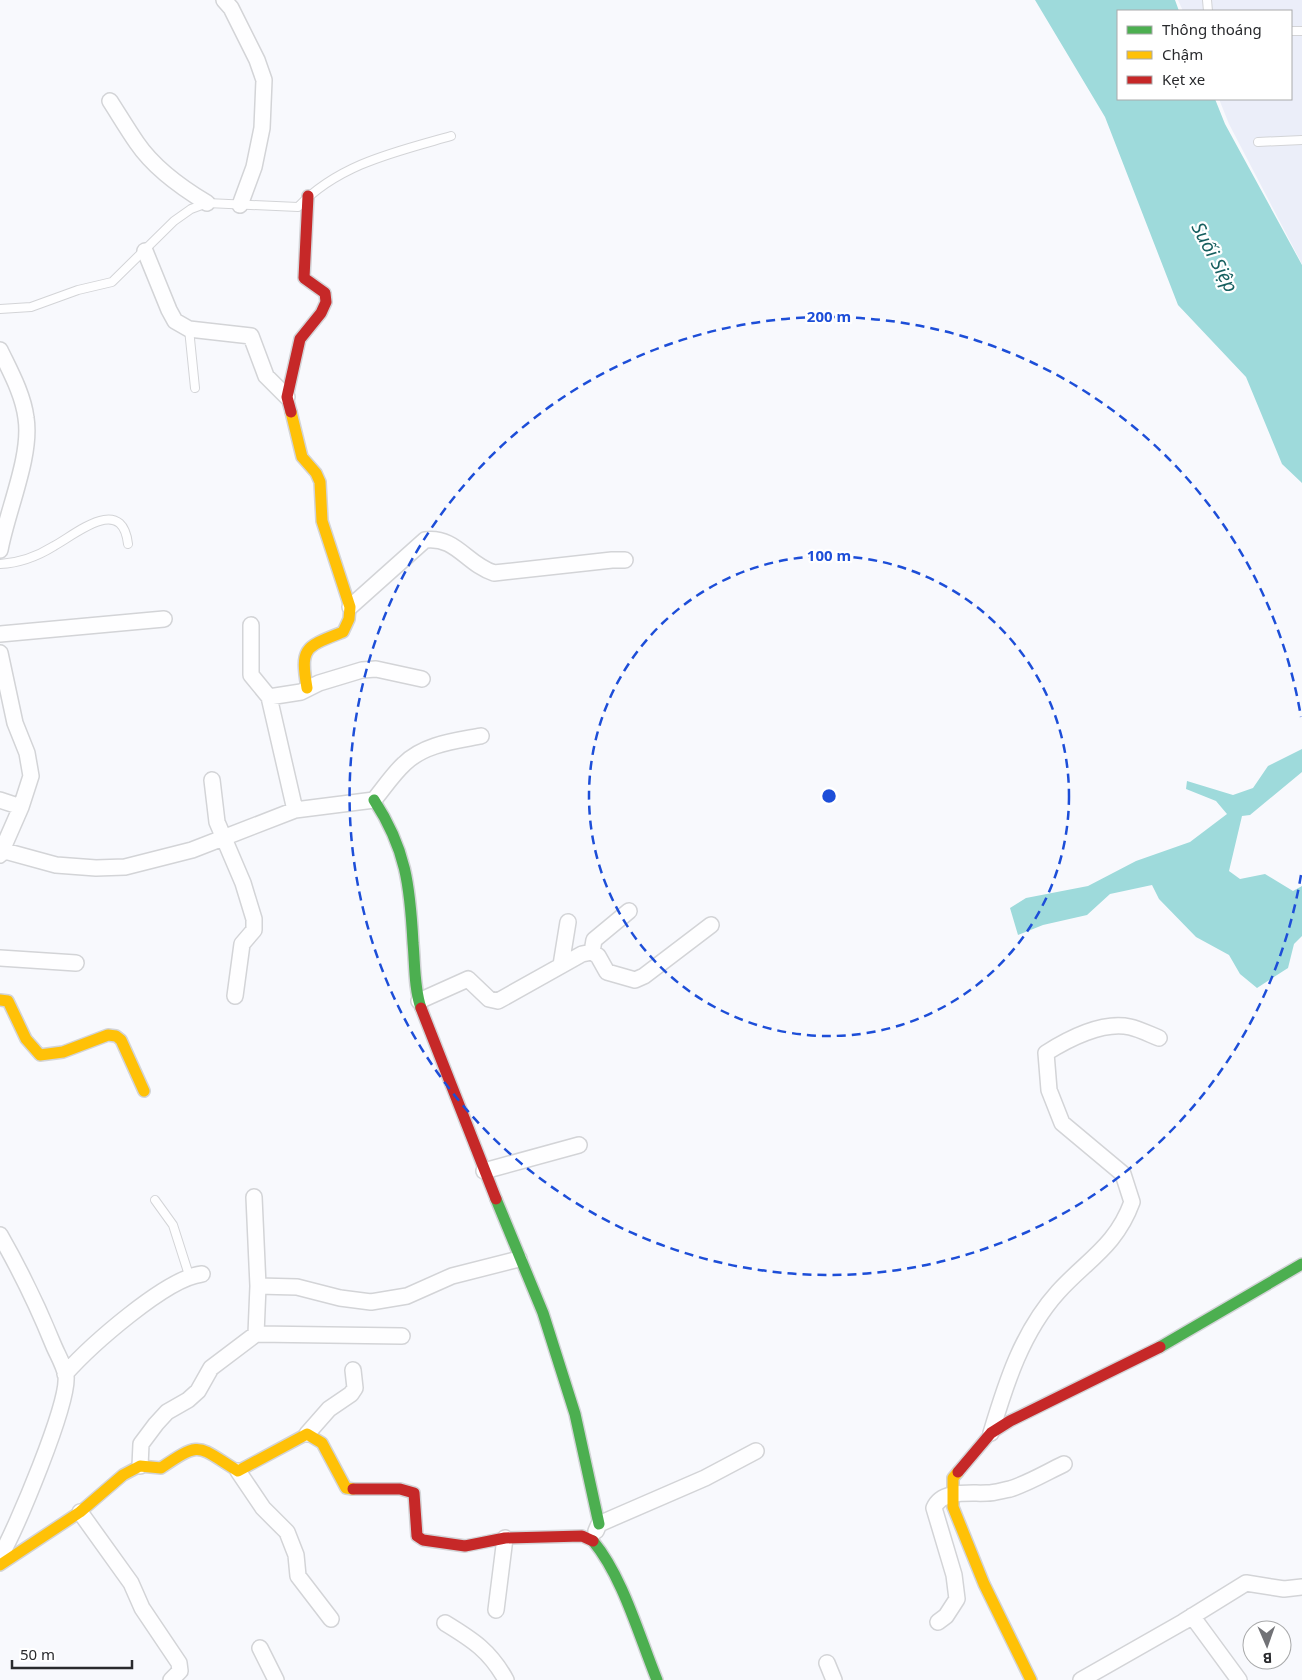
<svg xmlns="http://www.w3.org/2000/svg" width="1302" height="1680" font-family="'Noto Sans',sans-serif">
<rect width="100%" height="100%" fill="#f8f9fd"/>
<!-- built -->
<path fill="#ebeef9" d="M1178,0H1302V264L1229,124L1219,99H1291V11H1183Z"/>
<!-- water -->
<path fill="#9edadb" d="M1035,0H1175L1179,11H1118V99H1215L1225,124L1302,265V483L1282,464L1246,377L1178,305L1105,117Z
M1302,749V772L1250,815L1242,816L1229,871L1240,879L1265,874L1293,891L1302,886V936L1294,944L1288,968L1257,988L1240,974L1229,955L1196,937L1159,899L1152,885L1110,894L1087,915L1043,925L1018,935L1010,908L1026,898L1088,886L1136,861L1190,842L1227,814L1216,801L1186,789L1187,781L1233,795L1253,788L1268,766Z"/>
<g fill="none" stroke-linecap="round" stroke-linejoin="round">
<defs>
<path id="lane" d="M1207,0L1208,11
M1291,31H1302
M1258,142L1302,140
M0,309L31,307L78,290L112,282L174,221L191,209L207,203L298,207C339,164 395,152 451,136
M189,329L195,388
M0,564C19,563 38,556 54,546C76,534 122,494 128,544
M155,1200L173,1225L189,1275"/>
<path id="street" d="M224,0L231,8L257,60L264,80L262,128L254,167L240,205
M110,101C119,115 128,130 137,143C154,168 182,188 207,203
M145,251L169,310L175,321L189,329L251,336L266,376L287,397
M0,350C10,371 23,394 26,418C32,456 7,511 0,550
M350,607L425,540C456,536 466,564 494,573L612,560H625
M251,625V675L269,697L295,810
M0,634L164,619
M0,653L15,723L27,753L31,776L21,807L0,855
M269,697L301,692L319,683L362,670L376,669L422,679
M212,780L217,822L243,883L254,919V930L242,944L235,996
M0,800L21,807
M1,850L56,865L96,868L125,867L192,850L295,810L374,800C384,788 393,774 404,764C424,744 455,741 481,736
M592,952L594,940L629,911
M0,958L76,963
M561,965L568,922
M419,1001L468,979L489,999L498,1001L582,954L592,952L598,956L607,972L635,980L644,976L711,925
M484,1171L579,1145
M0,1235C20,1270 38,1307 53,1344C57,1354 64,1365 66,1376C69,1404 16,1529 0,1557
M258,1286L297,1287L340,1298L371,1302L407,1296L452,1276L519,1259
M256,1334L402,1336
M65,1374C90,1346 166,1278 202,1274
M991,1433C1006,1383 1022,1332 1058,1292C1087,1260 1116,1246 1132,1202L1123,1174L1062,1123L1049,1090L1046,1053C1068,1039 1103,1021 1130,1027C1139,1029 1149,1034 1159,1038
M307,1434L329,1409L351,1394L355,1388L353,1370
M140,1466L141,1444L156,1424L167,1412L188,1400L198,1391L211,1368L256,1334L258,1286L254,1197
M238,1471L263,1508L287,1532L296,1555L298,1576L331,1619
M80,1512L131,1583L142,1608L179,1663L180,1671L171,1680
M596,1531L599,1524L705,1478L756,1451
M496,1610L505,1538
M1192,1616L1239,1680
M938,1622L946,1616L957,1599L954,1575L934,1508C942,1489 971,1494 987,1493C995,1493 1003,1490 1010,1489C1029,1483 1047,1472 1064,1464
M445,1623C473,1640 490,1651 506,1680
M260,1648L276,1680
M827,1663L834,1680
M1081,1680L1183,1622L1246,1583L1284,1589L1302,1587"/>
<path id="fast" d="M374,800C406,849 410,886 413,943C415,964 414,988 421,1008
M496,1199L543,1313L575,1414L599,1524
M1160,1347L1302,1264
M593,1541C623,1577 639,1636 657,1680"/>
<path id="slow" d="M291,412L302,457L316,473L320,482L322,521L350,607L349,619L343,632C305,647 300,647 307,688
M0,1000L8,1001L26,1039L40,1055L63,1052L108,1035L116,1036L121,1040L144,1091
M958,1472L953,1478V1507L984,1584L1031,1680
M0,1565L80,1512L123,1475L140,1466L161,1468C202,1440 197,1446 238,1471L307,1434L322,1443L346,1488L353,1489"/>
<path id="jam" d="M291,412L287,397L300,339L321,313L326,302L325,293L304,278L308,196
M421,1008L496,1199
M958,1472L991,1433L1010,1421L1160,1347
M353,1489H400L414,1493L417,1536L423,1540L465,1546L505,1538L582,1536L593,1541"/>
</defs>
<!-- lane casing -->
<use href="#lane" stroke="#d3d4d7" stroke-width="10"/>
<!-- street casing -->
<use href="#street" stroke="#d3d4d7" stroke-width="18"/>
<!-- fast casing -->
<use href="#fast" stroke="#d3d4d7" stroke-width="14"/>
<!-- slow casing -->
<use href="#slow" stroke="#d3d4d7" stroke-width="14"/>
<!-- jam casing -->
<use href="#jam" stroke="#d3d4d7" stroke-width="14"/>
<!-- lane -->
<use href="#lane" stroke="#fefeff" stroke-width="8"/>
<!-- street -->
<use href="#street" stroke="#fefeff" stroke-width="15"/>
<!-- fast -->
<use href="#fast" stroke="#4caf50" stroke-width="11"/>
<!-- slow -->
<use href="#slow" stroke="#ffc107" stroke-width="11"/>
<!-- jam -->
<use href="#jam" stroke="#c62828" stroke-width="11"/>
</g>
<!-- distance rings -->
<g fill="none" stroke="#1d4ed8" stroke-width="2.5" stroke-dasharray="9 6">
<circle cx="829" cy="796" r="240"/>
<path d="M1301 875A479 479 0 1 1 1301 717"/>
</g>
<g text-anchor="middle" dominant-baseline="central" stroke-width="4.5" stroke-linejoin="round" paint-order="stroke">
<!-- water labels -->
<g font-size="19" font-style="italic" fill="#165f5f" stroke="#fff">
<text transform="translate(1215 257) rotate(62)">Suối Siệp</text>
</g>
</g>
<circle cx="829" cy="796" r="8" fill="#1d4ed8" stroke="#fff" stroke-width="2.5"/>
<g font-size="15" text-anchor="middle" font-weight="bold" fill="#1d4ed8" stroke="#fff" stroke-width="4.5" stroke-linejoin="round" paint-order="stroke">
<text x="829" y="322">200 m</text>
<text x="829" y="561">100 m</text>
</g>
<!-- legend -->
<rect x="1117" y="10" width="175" height="90" fill="#ffffff" stroke="#a9aaab"/>
<rect x="1127" y="26" width="25" height="8" fill="#4caf50" stroke="#a9aaab"/>
<text x="1162" y="35" font-size="15" fill="#292a2d">Thông thoáng</text>
<rect x="1127" y="51" width="25" height="8" fill="#ffc107" stroke="#a9aaab"/>
<text x="1162" y="60" font-size="15" fill="#292a2d">Chậm</text>
<rect x="1127" y="76" width="25" height="8" fill="#c62828" stroke="#a9aaab"/>
<text x="1162" y="85" font-size="15" fill="#292a2d">Kẹt xe</text>
<!-- north arrow -->
<g transform="translate(1267 1645) rotate(178)"><circle r="24" fill="#ffffff" stroke="#a9aaab"/>
<path d="M0-4L9 19L0 12L-9 19Z" fill="#717276"/>
<text y="-8" font-size="14" font-weight="bold" text-anchor="middle" fill="#292a2d">B</text>
</g>
<!-- scale -->
<path d="M12 1660v8h120v-8" fill="none" stroke="#292a2d" stroke-width="2.5"/>
<text x="20" y="1660" font-size="15" fill="#292a2d" stroke="#ffffff" stroke-width="4" paint-order="stroke">50 m</text>
</svg>
